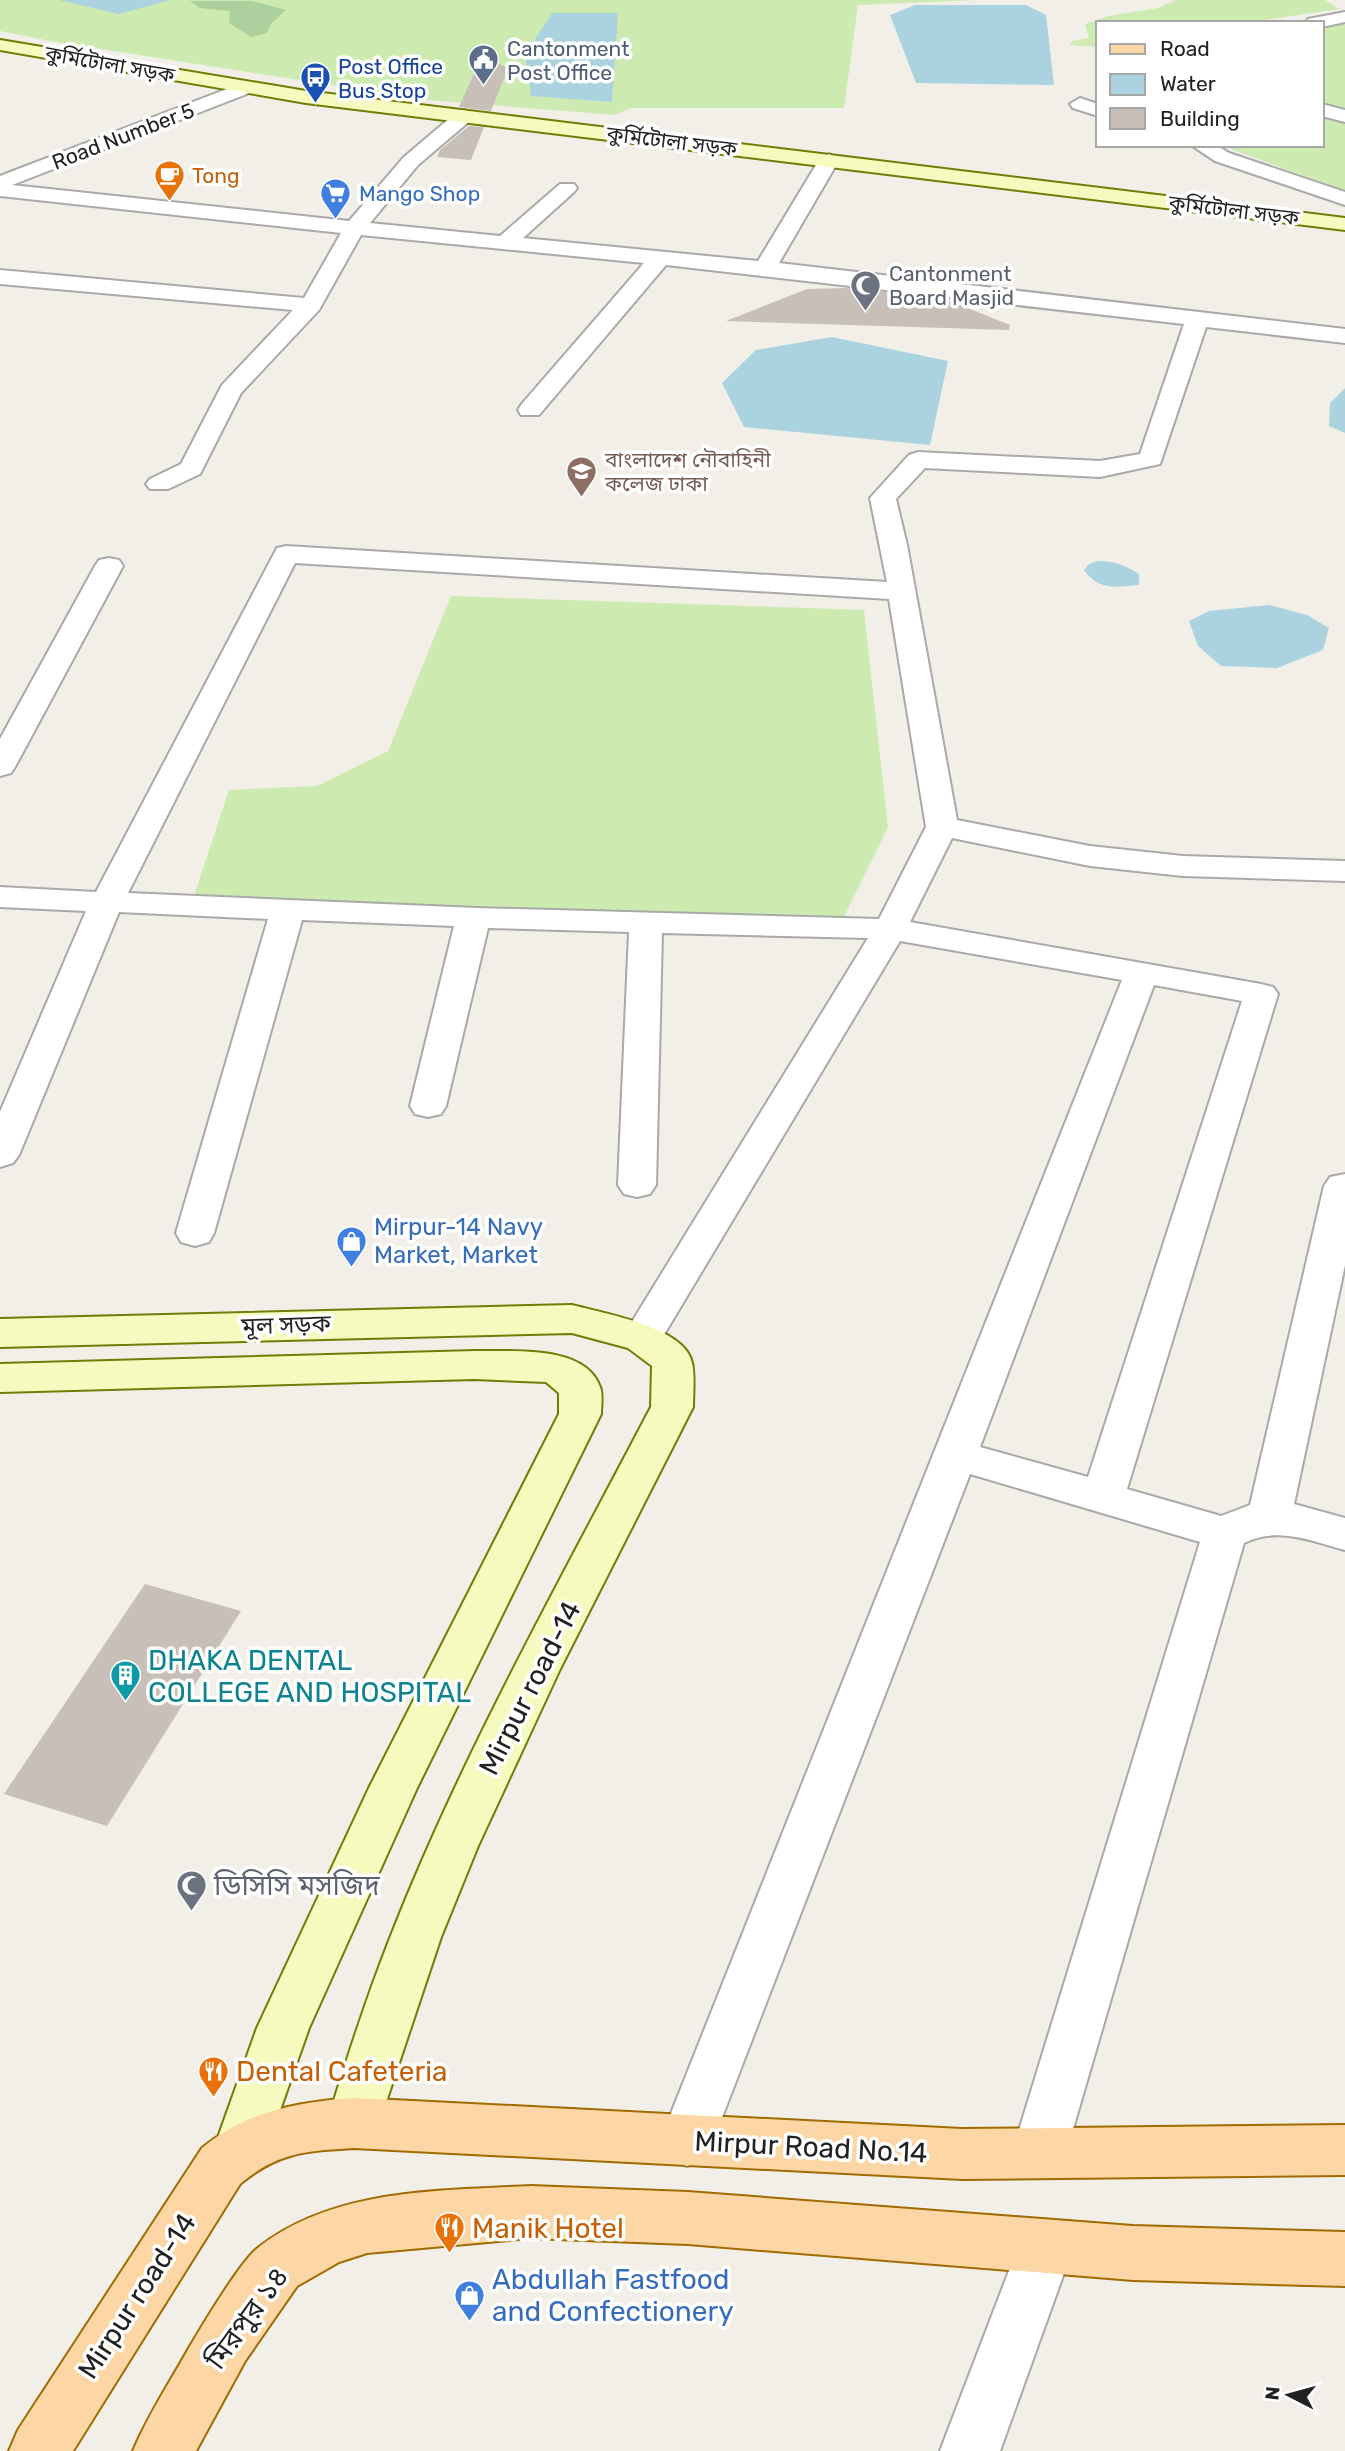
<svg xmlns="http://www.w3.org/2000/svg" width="1345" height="2451" font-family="Rubik,'Noto Sans Bengali',sans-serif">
<rect width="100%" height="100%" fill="#f2efe9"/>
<!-- grass -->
<path fill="#cdebb0" d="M0,0H977L858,5L844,108H631L615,115L427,100L50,41L0,31Z
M1176,0H1325L1339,9L1244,23H1098V47L1070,45L1072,41L1089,38L1085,24L1109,16L1158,8Z
M1345,22V113L1322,106V26Z
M1322,113L1345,122V191L1220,145H1322Z
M451,596L864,610L888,827L843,919L192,902L229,790L317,786L388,751Z"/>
<!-- forest -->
<path fill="#add19e" d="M190,1H252L286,10L271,24L267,33L251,37L229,23L230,11L199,8Z"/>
<!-- water -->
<path fill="#aad3df" d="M59,0H170L119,14Z
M915,5H1026L1046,15L1054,85L916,83L890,15Z
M552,13H618L612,102L531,96L525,55Z
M832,337L948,361L930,445L744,427L722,383L756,350Z
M1345,388V433L1329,426L1330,403Z
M1098,561C1114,561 1125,565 1139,574V585C1116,587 1099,591 1084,570L1089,564Z
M1269,605L1307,615L1329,628L1323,650L1277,668L1221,666L1198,646L1189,621L1209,611Z"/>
<!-- building -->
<path fill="#c7bfb8" d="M482,56L508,68L491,111L459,107Z
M469,126L484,127L471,160L437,157L440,150Z
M849,288L945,299L1010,325L1009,330L726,321L807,289Z
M145,1584L241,1611L107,1826L4,1794Z"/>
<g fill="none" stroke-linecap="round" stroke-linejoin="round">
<defs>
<path id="street" d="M1345,12V22L1322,27V23H1305L1308,19Z
M245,82L254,88L252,92L12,185L349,221L404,157L457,112L464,110L474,116L471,120L418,165L370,223L500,236L560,184H574L577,188L574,192L523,238L758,261L819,160L829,154L839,160L779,263L1345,329V343L1206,327L1160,464L1100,477L925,468L896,499L907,545L957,820L1090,846L1183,856L1345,861V881L1183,876L1090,866L952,838L910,922L1261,984L1273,987L1278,994L1127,1489L1221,1516L1250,1505L1324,1186L1330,1177L1345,1174V1265L1294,1504L1345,1518V1550C1311,1541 1278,1526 1244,1543L1066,2153L1058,2171L1039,2178L1020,2171L1012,2153L1200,1542L970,1474L706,2159L687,2166L668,2159L660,2141L1122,980L900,941L656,1348L642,1352L628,1348L622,1338L868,938L662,933L656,1185L650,1194L637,1197L624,1194L618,1185L629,932L488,928L446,1106L441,1114L428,1117L415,1114L410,1106L454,926L302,920L214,1233L209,1242L195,1246L181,1242L176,1233L268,919L119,912L19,1155L13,1163L0,1167V1112L86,911L0,907V887L96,892L277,548L286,546L887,582L870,498L909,455L918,452L1100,461L1140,454L1184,324L666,265L539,415H521L518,410L521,405L644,263L361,235L319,310L241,393L200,474L168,489H150L146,484L150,479L181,464L222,385L293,310L0,284V270L304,298L341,233L0,196V176ZM295,563L889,599L926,827L879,919L477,908L128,893ZM1154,985L1242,1001L1088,1477L980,1447Z
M1080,98L1098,104V116L1073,108L1070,104Z
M1322,104L1345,110V122L1322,116Z
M1191,145H1216L1229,153L1345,192V205L1215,161Z
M109,558L119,560L123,566L15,767L11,773L0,776V739L95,566L99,560Z
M1045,2221L1065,2229L1073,2248L1000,2451H940L1025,2229Z"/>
<path id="secondary" d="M0,40L306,91L1345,218V230L306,103L0,50Z
M572,1305C602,1313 686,1327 692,1363C695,1376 693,1393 693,1407L560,1669L478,1846L441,1937L373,2141L354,2148L335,2141L327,2123C346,2061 366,1999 390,1938C462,1754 560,1581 651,1407L652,1366L628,1348L572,1333L0,1347V1319Z
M475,1351C511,1352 585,1344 600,1387C603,1394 601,1406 601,1414L417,1788L309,2028L261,2164L242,2171L223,2164L215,2146L257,2028L369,1788L559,1414V1393L546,1382L475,1379L0,1392V1364Z"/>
<path id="primary" d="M354,2098L962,2129L1345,2125V2175L962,2179L354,2148C306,2151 278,2152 240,2184L73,2451H9L18,2430L202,2148C247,2111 297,2102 354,2098Z
M531,2186L688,2192L1133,2226L1345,2232V2286L1133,2280L688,2244L531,2238L367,2253L339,2262L297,2286L245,2361L196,2451H133C148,2415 170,2382 189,2348C202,2326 241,2260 259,2247C335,2188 440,2191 531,2186Z"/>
</defs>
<!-- street casing -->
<use href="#street" stroke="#a9a9a9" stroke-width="4"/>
<!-- secondary casing -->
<use href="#secondary" stroke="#707d05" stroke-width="4"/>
<!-- primary casing -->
<use href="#primary" stroke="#a06b00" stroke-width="4"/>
<!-- street -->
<use href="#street" fill="#fff" fill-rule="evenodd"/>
<!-- secondary -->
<use href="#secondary" fill="#f7fabf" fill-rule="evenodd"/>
<!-- primary -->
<use href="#primary" fill="#fcd6a4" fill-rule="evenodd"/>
</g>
<!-- icons -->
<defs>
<symbol id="civic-pin" viewBox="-11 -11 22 30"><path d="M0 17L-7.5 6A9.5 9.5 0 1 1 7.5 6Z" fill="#5c6f8a" stroke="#fff"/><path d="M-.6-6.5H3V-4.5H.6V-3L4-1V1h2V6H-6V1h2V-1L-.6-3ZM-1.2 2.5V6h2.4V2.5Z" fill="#fff"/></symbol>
<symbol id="bus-pin" viewBox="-11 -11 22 30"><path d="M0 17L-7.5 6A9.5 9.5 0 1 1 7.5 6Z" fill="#1a4fb4" stroke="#fff"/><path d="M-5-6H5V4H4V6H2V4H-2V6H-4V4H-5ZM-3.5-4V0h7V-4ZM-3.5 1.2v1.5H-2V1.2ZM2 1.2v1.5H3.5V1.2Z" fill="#fff"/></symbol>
<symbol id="cafe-pin" viewBox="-11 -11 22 30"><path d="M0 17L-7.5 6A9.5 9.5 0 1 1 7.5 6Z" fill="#e8710a" stroke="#fff"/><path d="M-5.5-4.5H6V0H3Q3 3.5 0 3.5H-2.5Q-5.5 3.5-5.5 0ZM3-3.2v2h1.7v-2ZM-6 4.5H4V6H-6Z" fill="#fff"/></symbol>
<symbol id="supermarket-pin" viewBox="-11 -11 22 30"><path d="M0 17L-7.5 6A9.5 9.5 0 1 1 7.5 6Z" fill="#3f7fe0" stroke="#fff"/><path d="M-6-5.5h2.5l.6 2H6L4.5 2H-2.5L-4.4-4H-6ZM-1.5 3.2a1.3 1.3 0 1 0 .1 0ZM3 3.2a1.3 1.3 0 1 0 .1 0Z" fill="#fff"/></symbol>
<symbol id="mosque-pin" viewBox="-11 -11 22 30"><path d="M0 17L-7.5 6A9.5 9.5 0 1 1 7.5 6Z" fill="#6b7280" stroke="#fff"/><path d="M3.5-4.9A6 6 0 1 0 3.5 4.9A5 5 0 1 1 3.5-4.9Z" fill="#fff"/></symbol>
<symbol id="school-pin" viewBox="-11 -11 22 30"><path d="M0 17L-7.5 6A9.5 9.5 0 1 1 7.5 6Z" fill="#8d6e63" stroke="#fff"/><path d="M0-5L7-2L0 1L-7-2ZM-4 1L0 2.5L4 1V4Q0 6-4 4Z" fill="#fff"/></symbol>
<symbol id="shop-pin" viewBox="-11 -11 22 30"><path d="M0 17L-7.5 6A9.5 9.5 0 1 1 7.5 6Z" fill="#3f7fe0" stroke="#fff"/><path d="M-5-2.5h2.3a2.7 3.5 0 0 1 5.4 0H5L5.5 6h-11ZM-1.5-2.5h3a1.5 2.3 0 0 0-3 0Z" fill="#fff"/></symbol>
<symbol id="building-pin" viewBox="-11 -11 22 30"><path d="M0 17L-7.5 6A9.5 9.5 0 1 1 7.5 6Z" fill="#0f9aa8" stroke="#fff"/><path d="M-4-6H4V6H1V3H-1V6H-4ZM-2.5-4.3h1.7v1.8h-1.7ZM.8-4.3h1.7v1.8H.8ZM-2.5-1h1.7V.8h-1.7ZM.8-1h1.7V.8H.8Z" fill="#fff"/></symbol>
<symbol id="restaurant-pin" viewBox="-11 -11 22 30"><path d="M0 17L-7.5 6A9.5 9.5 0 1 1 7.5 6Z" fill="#e8710a" stroke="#fff"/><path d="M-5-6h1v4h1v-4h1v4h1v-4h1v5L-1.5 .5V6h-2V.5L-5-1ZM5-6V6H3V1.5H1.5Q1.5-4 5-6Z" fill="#fff"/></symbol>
</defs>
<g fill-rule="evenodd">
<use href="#civic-pin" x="466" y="42" width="35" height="47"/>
<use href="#bus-pin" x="298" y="60" width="35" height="47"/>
<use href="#cafe-pin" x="152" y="158" width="35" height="47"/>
<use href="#supermarket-pin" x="318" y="176" width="35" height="47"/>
<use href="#mosque-pin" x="848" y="268" width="35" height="47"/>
<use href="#school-pin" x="564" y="454" width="35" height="47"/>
<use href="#shop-pin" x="334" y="1224" width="35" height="47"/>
<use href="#building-pin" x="108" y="1658" width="35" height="47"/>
<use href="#mosque-pin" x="174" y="1868" width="35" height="47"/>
<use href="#restaurant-pin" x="196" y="2054" width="35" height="47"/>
<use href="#restaurant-pin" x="432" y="2210" width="35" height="47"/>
<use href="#shop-pin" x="452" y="2278" width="35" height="47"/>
</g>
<g text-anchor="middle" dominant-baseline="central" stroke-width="7" stroke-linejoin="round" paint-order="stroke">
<!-- far-service labels -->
<g font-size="21" fill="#4e5e75" stroke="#fff" text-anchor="start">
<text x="507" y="48">Cantonment<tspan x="507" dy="24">Post Office</tspan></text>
</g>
<!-- far-street labels -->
<g font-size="21" fill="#222" stroke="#fff">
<text transform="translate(110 64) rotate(10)">কুর্মিটোলা সড়ক</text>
<text transform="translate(123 136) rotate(-21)">Road Number 5</text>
<text transform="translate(672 141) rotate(7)">কুর্মিটোলা সড়ক</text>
<text transform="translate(1234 210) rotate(7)">কুর্মিটোলা সড়ক</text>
</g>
<!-- far-transit labels -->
<g font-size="21" fill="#164399" stroke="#fff" text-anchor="start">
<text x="338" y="66">Post Office<tspan x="338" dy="24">Bus Stop</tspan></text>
</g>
<!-- far-food labels -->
<g font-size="21" fill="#c56008" stroke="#fff" text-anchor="start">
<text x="192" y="175">Tong</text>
</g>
<!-- far-shop labels -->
<g font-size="21" fill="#366cbe" stroke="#fff" text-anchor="start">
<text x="359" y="193">Mango Shop</text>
</g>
<!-- far-worship labels -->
<g font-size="21" fill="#5b616d" stroke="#fff" text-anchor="start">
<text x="889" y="273">Cantonment<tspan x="889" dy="24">Board Masjid</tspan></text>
</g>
<!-- far-education labels -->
<g font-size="21" fill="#785e54" stroke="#fff" text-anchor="start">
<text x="605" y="459">বাংলাদেশ নৌবাহিনী<tspan x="605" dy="24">কলেজ ঢাকা</tspan></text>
</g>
<!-- shop labels -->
<g font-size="24" fill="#366cbe" stroke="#fff" text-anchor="start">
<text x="374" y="1227">Mirpur-14 Navy<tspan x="374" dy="28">Market, Market</tspan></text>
</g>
<!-- street labels -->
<g font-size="24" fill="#222" stroke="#fff">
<text transform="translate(286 1325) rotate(-2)">মূল সড়ক</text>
</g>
<!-- near-culture labels -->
<g font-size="28" fill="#0d838f" stroke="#fff" text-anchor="start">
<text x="148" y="1660">DHAKA DENTAL<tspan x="148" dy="32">COLLEGE AND HOSPITAL</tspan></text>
</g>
<!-- near-street labels -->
<g font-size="28" fill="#222" stroke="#fff">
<text transform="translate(530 1688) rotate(-63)">Mirpur road-14</text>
<text transform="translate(811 2147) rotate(3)">Mirpur Road No.14</text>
<text transform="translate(137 2296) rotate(-57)">Mirpur road-14</text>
<text transform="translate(247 2318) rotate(-54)">মিরপুর ১৪</text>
</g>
<!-- near-worship labels -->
<g font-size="28" fill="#5b616d" stroke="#fff" text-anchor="start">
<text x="214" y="1885">ডিসিসি মসজিদ</text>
</g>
<!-- near-food labels -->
<g font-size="28" fill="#c56008" stroke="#fff" text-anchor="start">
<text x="236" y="2071">Dental Cafeteria</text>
<text x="472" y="2228">Manik Hotel</text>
</g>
<!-- near-shop labels -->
<g font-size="28" fill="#366cbe" stroke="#fff" text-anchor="start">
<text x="492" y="2279">Abdullah Fastfood<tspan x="492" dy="32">and Confectionery</tspan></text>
</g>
</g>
<!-- legend -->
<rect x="1096" y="21" width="228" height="126" fill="#ffffff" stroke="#a7a7a7" stroke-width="2"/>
<rect x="1110" y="44" width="35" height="10" fill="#fcd6a4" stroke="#a7a7a7" stroke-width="2"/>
<text x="1160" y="56" font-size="21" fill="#222222">Road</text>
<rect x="1110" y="74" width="35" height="21" fill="#aad3df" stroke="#a7a7a7" stroke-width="2"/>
<text x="1160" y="91" font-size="21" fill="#222222">Water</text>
<rect x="1110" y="108" width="35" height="21" fill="#c7bfb8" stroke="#a7a7a7" stroke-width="2"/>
<text x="1160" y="126" font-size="21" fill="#222222">Building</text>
<!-- north arrow -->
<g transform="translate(1289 2395) rotate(276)" stroke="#ffffff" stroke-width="5" paint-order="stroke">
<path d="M0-5L12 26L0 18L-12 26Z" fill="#222222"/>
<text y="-10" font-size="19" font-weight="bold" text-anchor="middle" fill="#222222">N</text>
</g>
</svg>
